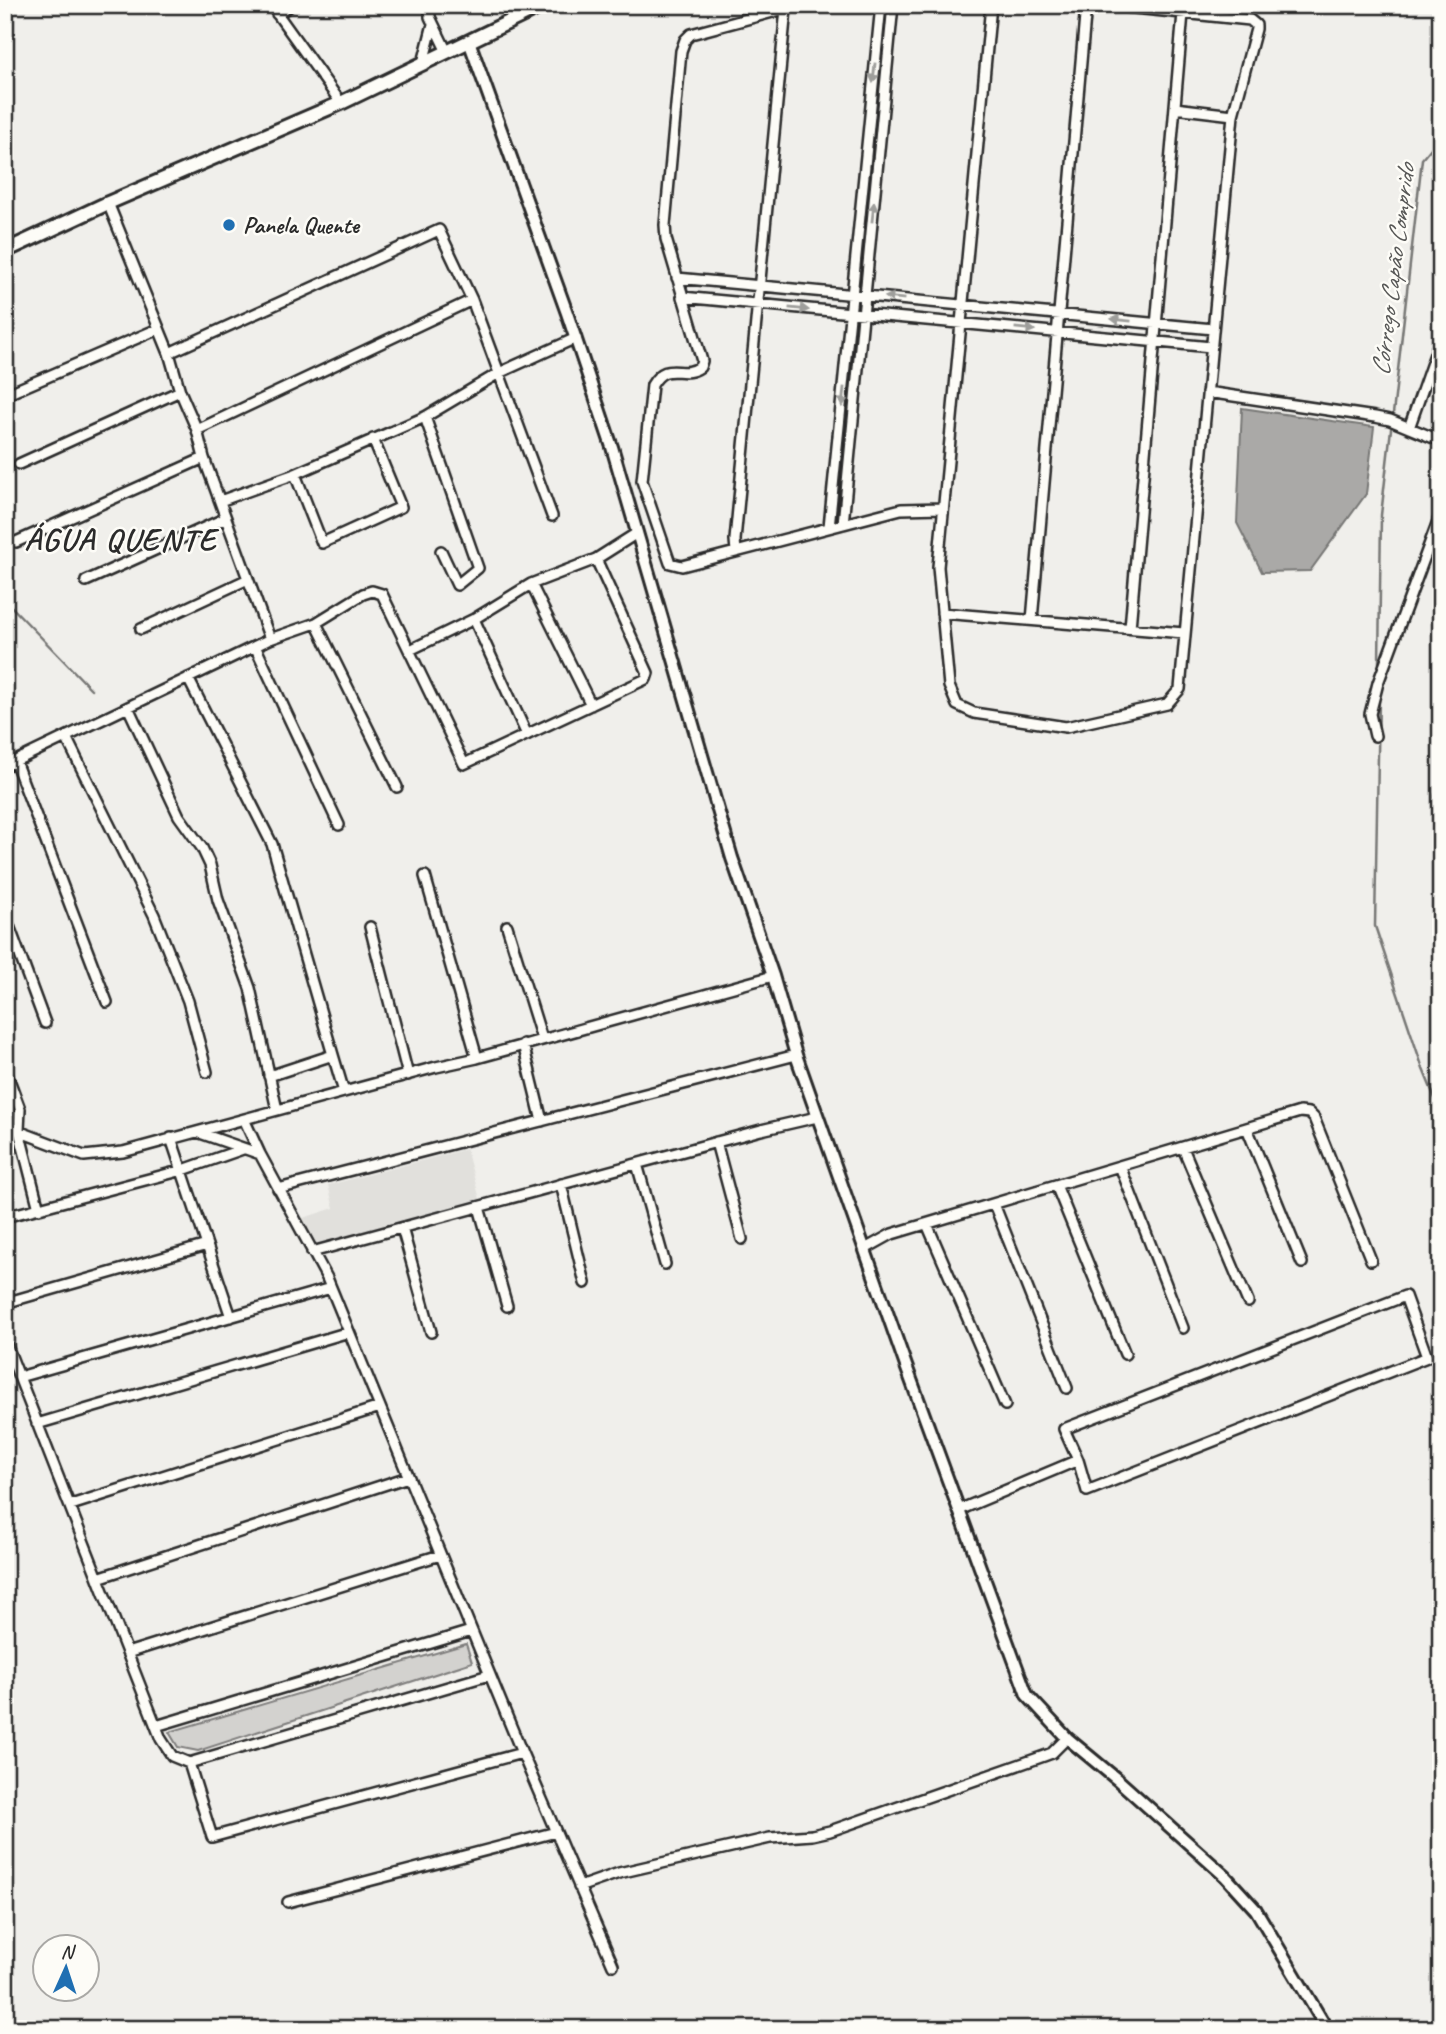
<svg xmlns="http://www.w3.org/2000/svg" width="1446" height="2034" font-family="Caveat,sans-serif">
<rect width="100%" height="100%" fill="#f0efeb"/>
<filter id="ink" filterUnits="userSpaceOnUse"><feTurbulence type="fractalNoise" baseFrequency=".0143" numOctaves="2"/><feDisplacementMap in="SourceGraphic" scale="14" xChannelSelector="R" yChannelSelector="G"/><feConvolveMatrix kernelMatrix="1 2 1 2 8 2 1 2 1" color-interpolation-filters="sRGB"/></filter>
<g filter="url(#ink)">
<!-- built -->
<path fill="#e1e0dc" d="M466,1149L480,1199L315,1245L300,1219L334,1208L328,1185Z"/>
<!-- green -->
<path fill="#d3d2cf" stroke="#7f7e7d" stroke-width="2" d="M466,1644L472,1662L198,1751L178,1747L169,1732Z"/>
<!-- water -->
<path fill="#aaa9a7" stroke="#777775" stroke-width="2" d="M1242,408L1374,427L1366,494L1310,571L1262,572L1237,523Z"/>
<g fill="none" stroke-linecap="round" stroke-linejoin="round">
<!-- stream -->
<path stroke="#777775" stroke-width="2.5" d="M1393,414L1422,159L1441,136
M5,600L91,689
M1379,663L1381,515L1391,429
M1379,698L1375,926L1423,1069L1441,1113"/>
<defs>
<path id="minor" d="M271,5L341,103
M430,5V17L447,52
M799,5L691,34L685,40L681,51L665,225L666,239L702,361L700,367C682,380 667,359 652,385L642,481L670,563L682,566L901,509L943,508
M991,5L938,567L949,686L957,705L974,713L1066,727L1167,704L1180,689L1233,115L1256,29V25L1250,20L1105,5
M277,14L291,5
M423,63L433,24
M1175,108L1233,115
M108,203L169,353L180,391L197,430L204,458L270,639
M677,278L1213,329
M682,297L1211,347
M169,353L439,230L472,300L552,516
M1207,392L1375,417L1390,420L1441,441
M5,395L158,329
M425,417L478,568L457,585L441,551
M1409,428L1441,337
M197,430L472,300
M19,464L180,391
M295,474L322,543L401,507L373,439
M220,501L295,474L425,417L499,373L576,338
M843,524L893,5
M829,527L881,5
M16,542L204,458
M736,552L735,540L786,9
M86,581L226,518
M531,584L591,705
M942,613L1184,633
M474,619L527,735
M1032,620L1086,5
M316,623L397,787
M1130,628L1183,13
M141,629L248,579
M255,646L339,825
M410,650L474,619L531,584L596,559L637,533
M188,678L272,844L333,1055L269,1076
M128,707L179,816L202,848L210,865L218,900L250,988L277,1110
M1375,736L1370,714L1378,683L1441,513
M66,737L154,915L188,1001L207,1072
M15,761L107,1002
M5,766L270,639L316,623L363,594L372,591L382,594L464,764L646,679L648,673L596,559
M1441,796V798
M425,876L477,1058
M5,915L45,1023
M507,926L542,1039
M370,927L408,1075
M523,1044L542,1121
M333,1055L344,1092
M5,1069L20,1109L19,1131L39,1209
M244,1119L260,1154L327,1278L522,1753L613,1965
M5,1126L84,1156L123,1152L436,1067L477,1058L773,976
M1247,1128L1302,1263
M197,1132L260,1154
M171,1138L231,1317
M716,1142L742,1239
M1183,1148L1248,1302
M637,1164L665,1264
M1120,1166L1183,1328
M561,1184L585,1283
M1056,1185L1125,1354
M278,1189L796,1055
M994,1204L1067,1388
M479,1207L507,1306
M5,1217L183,1170L243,1149
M927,1224L1005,1405
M402,1228L431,1332
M865,1249L892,1234L1300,1112L1309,1113L1314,1118L1371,1260
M312,1252L761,1130L817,1117
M1405,1296L1427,1357L1087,1491L1078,1460L1064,1429Z
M5,1303L207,1245
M5,1341L161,1739L172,1756L189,1763L489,1675
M19,1377L331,1288
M37,1424L349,1332
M71,1505L380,1407
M959,1510L1078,1460
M98,1578L408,1477
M127,1653L440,1555
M156,1726L471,1631
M189,1763L212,1837L522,1753
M579,1887L619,1873L770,1838L812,1835L830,1831L1044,1756L1052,1753L1067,1738
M288,1902L556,1832"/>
<path id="tertiary" d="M469,41L567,313L612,447L732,858L773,976L796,1055L906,1366L1027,1695L1067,1738L1119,1781L1225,1876L1256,1910L1327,2029"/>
<path id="secondary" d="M5,251L108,203L341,103L544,5"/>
</defs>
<!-- minor casing -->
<use href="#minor" stroke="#2b2b2b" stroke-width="14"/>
<!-- tertiary casing -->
<use href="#tertiary" stroke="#2b2b2b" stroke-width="16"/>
<!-- secondary casing -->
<use href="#secondary" stroke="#2b2b2b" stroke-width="18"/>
<!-- minor -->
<use href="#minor" stroke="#fdfcf7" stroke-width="9"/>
<!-- tertiary -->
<use href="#tertiary" stroke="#fdfcf7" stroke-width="10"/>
<!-- secondary -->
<use href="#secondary" stroke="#fdfcf7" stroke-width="12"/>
</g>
<!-- one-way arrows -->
<defs><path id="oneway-solid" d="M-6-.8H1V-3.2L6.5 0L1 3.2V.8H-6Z" transform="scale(1.75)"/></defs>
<g fill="#9e9e9b">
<use href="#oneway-solid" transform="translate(874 73) rotate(96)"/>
<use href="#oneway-solid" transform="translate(873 212) rotate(-84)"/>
<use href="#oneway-solid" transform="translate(895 298) rotate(-174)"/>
<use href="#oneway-solid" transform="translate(799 309) rotate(6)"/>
<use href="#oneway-solid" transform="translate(1121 320) rotate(-174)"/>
<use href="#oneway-solid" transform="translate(1025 329) rotate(6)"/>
<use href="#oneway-solid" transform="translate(843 397) rotate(96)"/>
</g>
</g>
<!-- markers -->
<circle fill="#1f6fb2" stroke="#fdfcf7" stroke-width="2.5" cx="229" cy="225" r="7"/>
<g text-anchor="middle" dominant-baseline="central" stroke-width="5" stroke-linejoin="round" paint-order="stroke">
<!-- poi labels -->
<g font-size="24" font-weight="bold" fill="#2b2b2b" stroke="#fdfcf7" text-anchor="start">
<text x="243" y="225">Panela Quente</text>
</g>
<!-- water labels -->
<g font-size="26" font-style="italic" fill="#575756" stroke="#fdfcf7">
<text transform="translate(1393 270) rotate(-83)">Córrego Capão Comprido</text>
</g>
<!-- district labels -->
<g font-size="32" font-weight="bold" letter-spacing="2" fill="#2b2b2b" stroke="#fdfcf7">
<text x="121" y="539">ÁGUA QUENTE</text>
</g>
</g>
<!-- margin -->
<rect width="1446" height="2034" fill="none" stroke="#fdfcf7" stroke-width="28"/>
<rect x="14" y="14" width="1418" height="2006" fill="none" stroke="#2b2b2b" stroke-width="2.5" filter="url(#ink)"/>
<!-- north arrow -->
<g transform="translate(66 1968) rotate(3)"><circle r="33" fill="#fdfcf7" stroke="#a9a8a5" stroke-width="2"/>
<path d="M0-5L12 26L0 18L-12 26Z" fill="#1f6fb2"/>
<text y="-10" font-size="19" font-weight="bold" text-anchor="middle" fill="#2b2b2b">N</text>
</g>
</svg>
